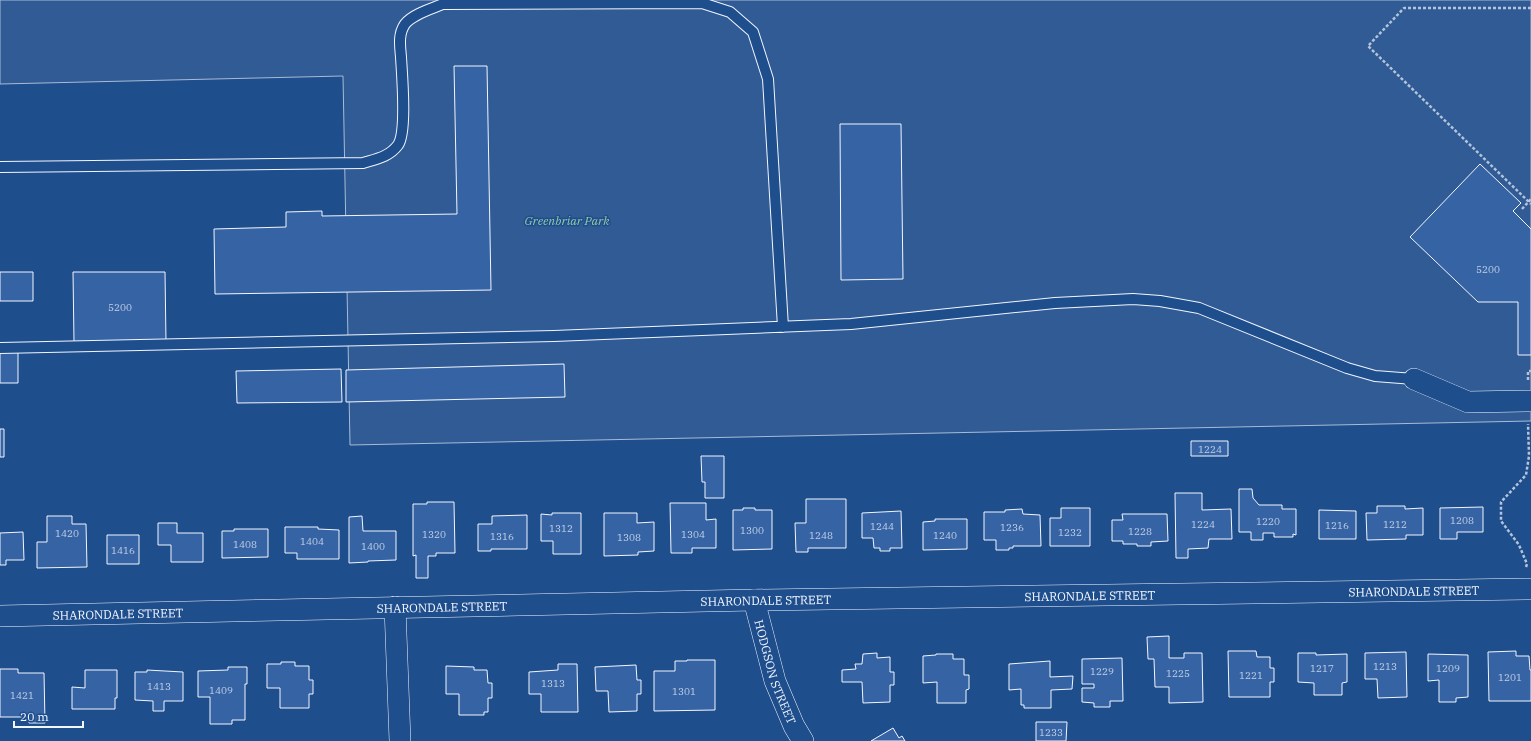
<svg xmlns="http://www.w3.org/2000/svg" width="1531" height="741" font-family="'IBM Plex Serif',serif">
<rect width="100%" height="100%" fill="#1f4e8c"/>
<!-- built -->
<path fill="#305b95" stroke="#a8bbd7" d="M0,0H1531V421L350,445L343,76L0,84Z"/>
<!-- building -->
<path fill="#3563a3" stroke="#f2f6ff" d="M454,66H487L491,290L215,294L214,229L286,227V212L322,211V216L457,214Z
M840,124H901L903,279L841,280Z
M1480,164L1521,203L1513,211L1531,229V355H1518V302H1478L1410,237Z
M0,272H33V301H0Z
M73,272H165L166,342H74Z
M0,349H18V383H0Z
M564,364L565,397L346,402V370Z
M341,369L342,402L237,403L236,371Z
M0,429H4V457H0Z
M1191,441H1228V456H1191Z
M701,456H724V498H705V482H702Z
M1239,489H1252L1253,498L1259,505H1282V509H1296V535L1293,534V537H1274V533H1263V540H1251V532H1239Z
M1175,493H1202V510L1231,509L1232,539H1209L1208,548L1188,549V558H1176Z
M806,499H846V548H808V552H796L795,523H806Z
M427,502H454L455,553H436V556H428V578H416V555L413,556V504H427Z
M670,503H706V520L716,519V548H692V553H671Z
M1377,506H1405V509L1423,508V535H1406V539L1367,540L1366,513H1377Z
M1483,507V532H1457V539H1440V508Z
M743,508H755V510H772V549L733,550V510H743Z
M1061,508H1090V546H1050V518H1061Z
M1022,509L1023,514L1040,515L1041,546H1013V548H1009V550H996V540H984V512H1005V510Z
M1319,510L1356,511V539H1319Z
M901,511L902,548H890V551H880V548H874L873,538H862V513Z
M552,513H581V554H553V541H541V514L552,515Z
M604,513H637V523L654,522V551L638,552V555L604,556Z
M1122,514H1167L1168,541L1151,542V546H1137V544H1123V541H1112V520H1123Z
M527,515V549H491V551H478V524H492V516Z
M47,516H72V524H86L87,567L37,568V542H47Z
M362,516L363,531H396V560L368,561V562L349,563V517Z
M935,519H967V549L923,550V522L935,521Z
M158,523H177V533H203V562H171V545H158Z
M285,527H318V529L339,530V559H297V553H285Z
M234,529H268V557L222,558V531H234Z
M23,532L24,560H6V565H0V533Z
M107,535H139V564H107Z
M1169,636V658H1184V653H1202L1203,702L1169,703V687H1155L1154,659H1148L1147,637Z
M1228,651H1256L1257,657H1270V668H1274V682H1270V697H1229Z
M1516,651V656H1529L1530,670H1531V701H1489L1488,652Z
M1406,652L1407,697L1378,698L1377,679H1365V653Z
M877,653V658L890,657V672H894V685H890V702L863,703L862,682H842V670L856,669L855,664H862L863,654Z
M1298,653H1316V655L1347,654V682L1342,683V695H1314V683L1298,682Z
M936,654H953V659H964V675H969V689L966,690V703H937V682L923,683V656L936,655Z
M1428,654L1468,655V697L1456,698V702H1439V680L1428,681Z
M1122,658L1123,701H1110V707H1094V703L1082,702V688H1094V684H1082V659Z
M687,660H715V710L654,711V671H675V661H687Z
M1050,661V677L1073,676L1072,689L1051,690V708H1024V705H1021V689L1009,690V664Z
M281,662H295V666H309V680H313V694H309V708H280V688H267V664H281Z
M558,664H577L578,712H541V694H529V672L558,670Z
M636,665L637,680H641V694H637V711L609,712L608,691H596L595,667Z
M446,666L474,667V670H487L488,683H492V698H488V712H484V715H459V694H446Z
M228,667H247V684H245V720H232V724H210V697H198V671L228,670Z
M0,669H18V673H44L45,723H29V717H0Z
M85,670H117V698H115V709H72V687L85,688Z
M147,670L183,672V701H164V711H153V701L135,700V672H147Z
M1036,722H1067L1066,741H1036Z
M893,728L899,738L902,736L905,741H871Z"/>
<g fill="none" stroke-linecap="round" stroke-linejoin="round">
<defs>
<path id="service" d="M0,167L363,163C376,159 389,157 398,145C407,132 402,75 401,57C400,46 398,34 405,24C413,14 431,9 443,4L702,3L730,12L753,32L768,79L783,327
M0,348L554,336L851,324L1055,303L1133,299L1160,301L1199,308L1347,368L1375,376L1414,379"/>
<g id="minor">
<path d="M1414,379L1468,402L1531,401"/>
<path id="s1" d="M754,600L775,681L794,726L803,741"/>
<path d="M395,607L400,741"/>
<path id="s2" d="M0,616L754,600L1531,589"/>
</g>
</defs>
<!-- service casing -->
<use href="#service" stroke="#f2f6ff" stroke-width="12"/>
<!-- minor casing -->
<use href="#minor" stroke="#f2f6ff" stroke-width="22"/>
<!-- path -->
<path stroke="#b3c4dc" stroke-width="2.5" stroke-dasharray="3 2" stroke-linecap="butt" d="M1531,8H1404L1368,46L1531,204
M1522,209L1531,199
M1528,380V371H1531
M1526,567L1527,564L1519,545L1501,521V502L1526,475L1529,456L1528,424"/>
<!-- service -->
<use href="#service" stroke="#1f4e8c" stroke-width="10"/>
<!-- minor -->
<use href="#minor" stroke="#1f4e8c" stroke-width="21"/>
</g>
<g text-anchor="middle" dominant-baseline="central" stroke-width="3" stroke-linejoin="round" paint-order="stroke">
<!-- number labels -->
<g font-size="10" fill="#c3d1e8">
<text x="1488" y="269">5200</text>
<text x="120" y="307">5200</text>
<text x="1210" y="449">1224</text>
<text x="1462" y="520">1208</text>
<text x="1268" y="521">1220</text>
<text x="1203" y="524">1224</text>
<text x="1395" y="524">1212</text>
<text x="1337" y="525">1216</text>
<text x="882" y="526">1244</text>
<text x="1012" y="527">1236</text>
<text x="561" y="528">1312</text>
<text x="752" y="530">1300</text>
<text x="1140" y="531">1228</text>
<text x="1070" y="532">1232</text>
<text x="67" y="533">1420</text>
<text x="434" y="534">1320</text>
<text x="693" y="534">1304</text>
<text x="821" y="535">1248</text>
<text x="945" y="535">1240</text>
<text x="502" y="536">1316</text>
<text x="629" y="537">1308</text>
<text x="312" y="541">1404</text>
<text x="245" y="544">1408</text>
<text x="373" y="546">1400</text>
<text x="123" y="550">1416</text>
<text x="1385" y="666">1213</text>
<text x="1322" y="668">1217</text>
<text x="1448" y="668">1209</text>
<text x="1102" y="671">1229</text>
<text x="1178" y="673">1225</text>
<text x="1251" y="675">1221</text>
<text x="1510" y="677">1201</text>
<text x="553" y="683">1313</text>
<text x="159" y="686">1413</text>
<text x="221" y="690">1409</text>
<text x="684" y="691">1301</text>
<text x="22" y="695">1421</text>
<text x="1051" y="732">1233</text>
</g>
<!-- park labels -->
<g font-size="12" font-style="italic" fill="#97c8a6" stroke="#1f4e8c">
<text x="567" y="220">Greenbriar Park</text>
</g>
<!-- street labels -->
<g font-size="12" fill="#f2f6ff" stroke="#1f4e8c">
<text stroke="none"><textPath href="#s2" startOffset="1414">SHARONDALE STREET</textPath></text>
<text stroke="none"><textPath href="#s2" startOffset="1090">SHARONDALE STREET</textPath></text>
<text stroke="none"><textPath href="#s2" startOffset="766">SHARONDALE STREET</textPath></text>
<text stroke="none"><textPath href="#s2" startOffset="442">SHARONDALE STREET</textPath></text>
<text stroke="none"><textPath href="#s2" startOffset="118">SHARONDALE STREET</textPath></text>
<text stroke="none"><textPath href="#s1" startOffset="75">HODGSON STREET</textPath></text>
</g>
</g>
<!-- scale -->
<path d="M14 721v6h69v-6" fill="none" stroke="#f2f6ff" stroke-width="2"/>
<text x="20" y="721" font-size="12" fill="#f2f6ff" stroke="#1f4e8c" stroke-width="3" paint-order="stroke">20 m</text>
</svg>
